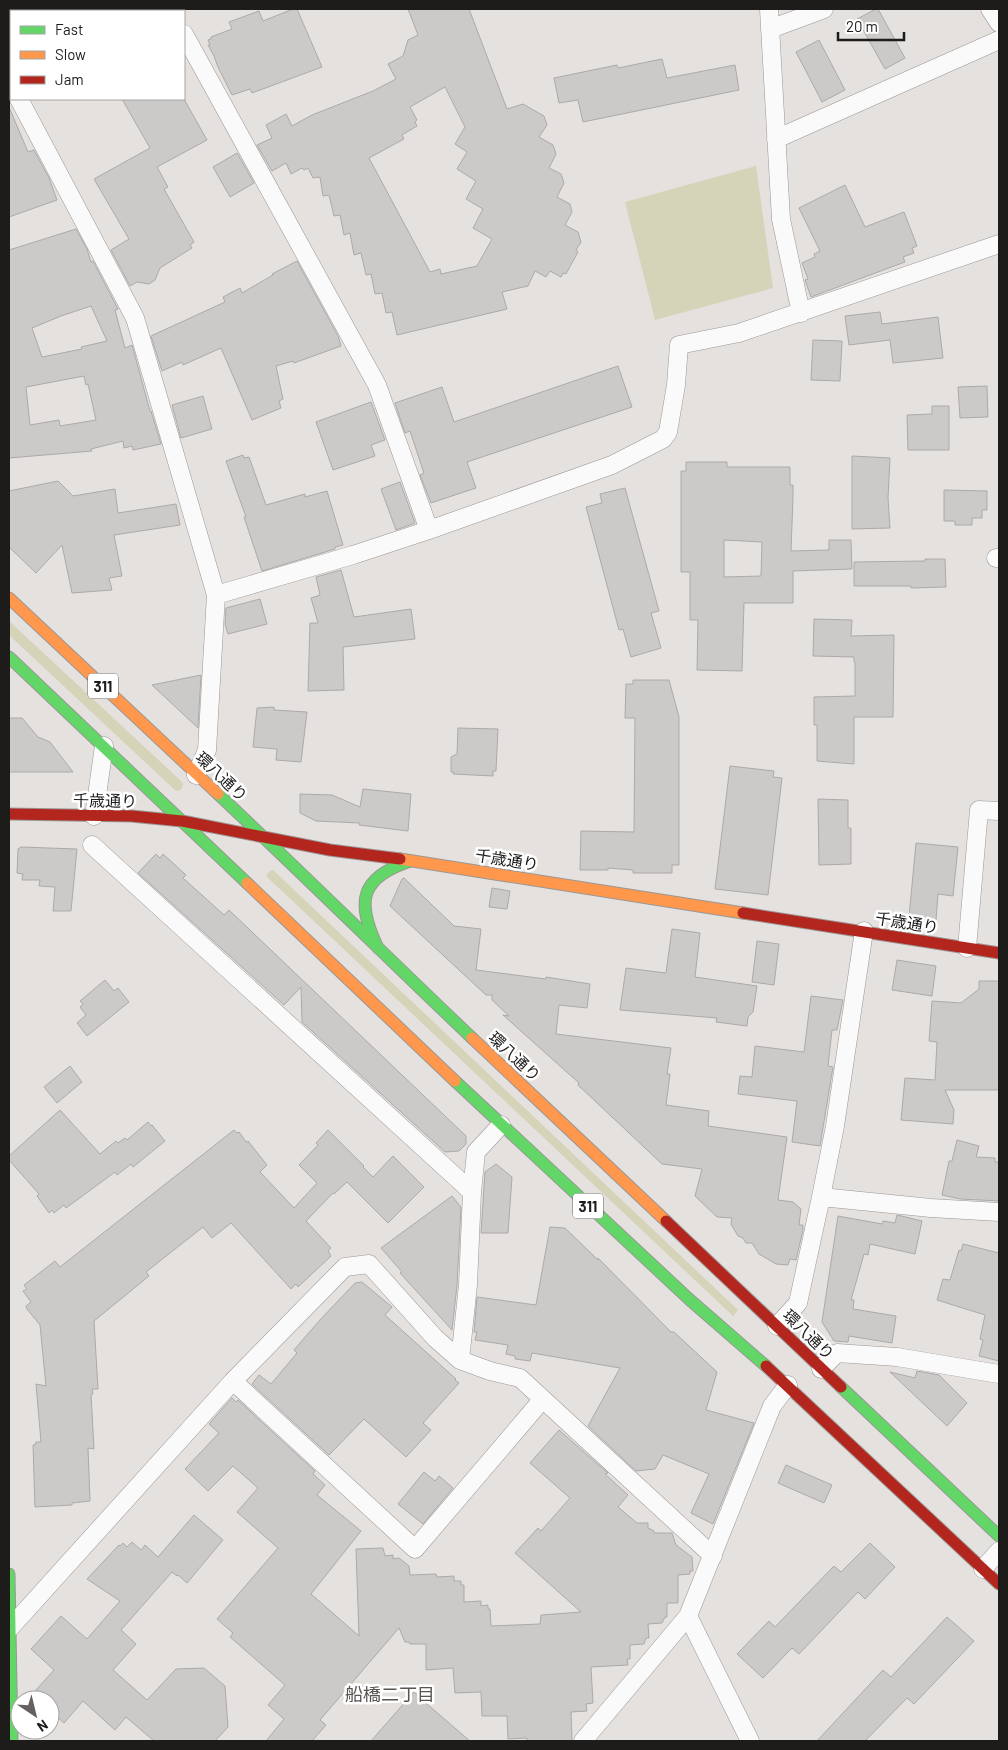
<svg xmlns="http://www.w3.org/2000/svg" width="1008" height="1750" font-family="Barlow,'Noto Sans JP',sans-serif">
<rect width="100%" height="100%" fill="#e5e1df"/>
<!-- green -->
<path fill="#d5d3b8" d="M756,166L773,288L655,320L625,202Z
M9,621L180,780L183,784L181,790L176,791L9,635Z
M273,870L738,1310L733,1316L266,876L270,871Z"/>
<!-- building -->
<path fill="#cccac8" stroke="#acaaa9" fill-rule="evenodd" d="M293,9H297L322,67L252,93L250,89L232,95L218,67L214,56L208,45H210L208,40L211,39V37L232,29L229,22L259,11L263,21Z
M408,9H469L507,109L523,104L544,116L547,125L539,137L553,145L556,154L549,168L561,174L564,183L557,197L570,204L572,212L565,225L578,232L581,242L576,250L578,252L566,274L563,273L561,277L550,271L546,277L535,271L528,286L502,292L507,309L397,335L392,312L386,313L382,293L375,294L371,274L366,275L361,253L354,255L350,233L344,235L340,215L334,216L329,195L323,196L320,177L313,178L308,168L304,170L302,168L291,174L286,163L272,171L257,145L272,138L266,125L286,114L292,126L312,115L373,91L396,79L388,64L403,56L408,40L418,35ZM445,87L465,127L455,144L467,152L457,169L476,181L466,199L483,209L473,228L492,239L477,266L441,274L440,269L430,272L369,158L404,139L402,135L417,126L415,122L417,120L410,107Z
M876,9H878L905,58L885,69L857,19Z
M819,40L845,90L822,102L796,52Z
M662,59L667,78L735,65L739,90L583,122L578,100L559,103L554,78L617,65L618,68Z
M122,99H184L207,140L157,167L168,187L164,189L194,242L190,245L192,248L160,268L155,280L149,284L137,282L130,286L111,250L129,239L94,179L150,148Z
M9,107L28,152L34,150L49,178L57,200L9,217Z
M237,153L254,183L230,197L213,167Z
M845,185L865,227L904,212L917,246L912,248L914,253L903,257L905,262L811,297L805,280L808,279L802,263L815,257L814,254L820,251L799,208Z
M76,229L87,249L91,262L93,261L118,309L115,310L125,348L132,345L150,411H151L161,444L133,450L132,446L124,448L123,441L91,449L92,451L9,458V250ZM91,306L107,341L81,347L82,349L42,357L32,328L61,316ZM84,376L86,385L88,384L96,420L60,426L59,420L30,425L26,387Z
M297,261L338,336L341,346L294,363L293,361L276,366L283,399L279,401L281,408L252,420L221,348L183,365L182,362L162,371L151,336L225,302L223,297L240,288L242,293L273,275L272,274Z
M880,312L882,324L938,317L943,358L893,363L890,340L849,345L845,316Z
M813,340L842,341L840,381L811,380Z
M618,366L632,407L467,462L476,488L431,503L420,475L424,473L410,431L405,433L395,403L442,387L454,422Z
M987,386L988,417L960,418L958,387Z
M203,396L212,429L181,438L172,405Z
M371,402L385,440L371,445L375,456L333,470L316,422Z
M932,406H949V450H908L907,415L932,414Z
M243,455L244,458L249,457L266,505L305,494V497L327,491L343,545L335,547V549L262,571L244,517H246L226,461Z
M852,456L890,458L888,498L890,528L852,529Z
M686,462H727V467H790V485H793V497L791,551L829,550V540H851L852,569L793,571V603H744L742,671L697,670L698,620H690V572H681V471H686ZM724,540L762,542L761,576L724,577Z
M58,481L73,496L115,489L118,513L176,504L180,525L114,535L122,576L109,578L112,590L72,593L62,545L36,573L9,547V491Z
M400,482L415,523L396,530L381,489Z
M625,488L659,611L651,613L661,648L631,657L623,629L619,630L586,507L602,503L600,494Z
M944,490L987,491V510H982V518H972V525H955V521H944Z
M925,559H945L946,587L911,588V586H854V562L925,561Z
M341,570L354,617L411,609L415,639L343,647L344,690L308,691L310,623H318L311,598L320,595L316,577Z
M260,599L267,624L228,634L225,624L226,608Z
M814,619L852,620L851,636L894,635L893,717H854V764L817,761V725H814V697L855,696V662H854V657L813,656Z
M201,675L198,728L152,685Z
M633,680H669L679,717V865H672V873H633V870L608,868V870H580L581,831L634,832L635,718H625L626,684H633Z
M274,707V710L307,712L301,762L276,760L277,749L253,747L257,708Z
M9,718H22L38,737L50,742L73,772H9Z
M458,728L498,729L496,771H493V776L453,774L454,772H451V757L457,754Z
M730,766L774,771L773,777L782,778L768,895L715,889Z
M363,789L411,794L408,831L359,825L360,823L316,821L300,813V794L332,795L360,807Z
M818,799L848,800V828H851V864L819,865Z
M916,843L958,847L953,896L938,894L936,920L909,917Z
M21,847L77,849L71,911H53L55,887L39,886L40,880H22L23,874L17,873L18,849Z
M156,854L160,858L163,854L186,875L183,878L224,915L229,910L466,1136V1144L459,1151L445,1152L302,1022L301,987L284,1005L138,873Z
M404,878L454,926L481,929L476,970L546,979V977L590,984L587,1008L559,1005L556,1034L671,1048L667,1074H670L666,1105L709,1111L708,1126L787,1137L778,1200L793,1202L801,1209L799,1225H803V1230L796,1260L790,1259L788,1265L776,1264L759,1254L752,1243H746L743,1238L738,1236L731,1224L732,1218L717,1217L695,1196L702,1169L662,1164L578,1085L579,1083L503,1015L509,1016L492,1000V995H486L390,906L402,879Z
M492,888L510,891L507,909L489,907Z
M672,929L700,933L695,977L757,986L753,1012L748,1017L747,1026L716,1022L717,1018L620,1010L626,968L666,973Z
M757,941L779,944L774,985L752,982Z
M897,960L936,966L932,996L892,990Z
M105,980L114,991L118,988L129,1002L87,1036L77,1023L86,1015L80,1007L83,1004L80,1001Z
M979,981H999V1090H945L954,1110L953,1124L901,1120L905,1078L935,1080L937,1042L929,1041L932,1001L961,1003L979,989Z
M811,996L843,1000L837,1030H832L828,1066L833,1067L820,1146L792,1142L797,1101L738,1094L740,1076L752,1077L755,1046L804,1052Z
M70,1066L82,1082L57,1103L44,1087Z
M60,1110L100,1154L116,1141L118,1143L125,1138L127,1140L148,1122L151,1126L152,1125L165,1141L133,1167L131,1164L117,1175L115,1172L66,1208L64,1205L54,1213L52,1210L49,1213L37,1196L39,1194L9,1160V1156Z
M234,1130L237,1133L239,1132L246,1142L248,1141L267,1165L260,1172L294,1208L317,1183L299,1165L318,1145L316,1143L328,1130L364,1166L363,1167L373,1177L393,1156L424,1187L388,1223L347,1182L334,1194L333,1193L306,1221L331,1248L328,1251L331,1256L298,1287L296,1284L291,1289L231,1223L212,1238L203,1227L146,1272L149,1276L94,1321L98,1389H92L93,1394H91L94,1449L88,1448L90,1501L72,1503V1505L35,1507L33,1445H35L36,1442H41L36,1384L46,1386L40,1325L27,1309L26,1306L31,1302L23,1291L27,1289L24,1285L55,1261L60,1267Z
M957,1140L979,1146L976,1157L995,1158V1162H999V1201L960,1199L942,1195L949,1161H952Z
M496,1164L512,1177L508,1233H481L485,1172Z
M452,1196L461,1207L457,1285L452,1330L400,1273L402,1272L381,1248Z
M897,1215L922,1221L915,1254L870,1244L868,1255L864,1254L851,1300H854L853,1309L896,1316L892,1343L849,1336L848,1342L834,1341L822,1322L838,1216L882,1224L883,1221L895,1223Z
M550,1227L565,1228L598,1260V1258L671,1332H674L717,1372L706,1410L754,1423L713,1524L691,1513L709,1474L663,1455L655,1469L636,1471L588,1426L620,1368L532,1353L530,1361L515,1359V1356L506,1354L508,1345L475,1340L477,1332H474L477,1297L536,1305Z
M963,1244L999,1253V1361L979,1356L983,1340L980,1339L985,1315L937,1300L943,1279L950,1280L959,1250L961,1251Z
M362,1282L392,1307L385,1315L456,1379L455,1380L459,1383L423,1423L431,1430L406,1457L364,1419L329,1455L252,1384L259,1375L271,1384L297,1353L294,1350L319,1321L355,1283Z
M917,1371L939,1375L967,1403L947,1426L890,1372L915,1378Z
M232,1398L236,1402L238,1400L315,1471L313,1474L325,1485L317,1495L361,1531L311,1594L359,1636L356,1549L383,1548L385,1556L393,1555V1559L399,1558L409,1566L410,1575L436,1574L437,1577L454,1576V1581H461V1585H464V1602L481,1601V1606L488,1605V1609H490L491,1626L540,1624L541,1615L581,1612L515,1553L538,1528L541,1531L570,1498L530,1463L559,1430L608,1473L605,1474L628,1495L618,1507L637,1523H648V1528L654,1531V1533H672L676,1545L692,1557L693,1571H690V1574L678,1575V1603H667V1617H665L662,1623L648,1624L649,1638H646L644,1644L630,1645V1659H627L628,1665L591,1667L593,1703L586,1704L587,1711L571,1712L572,1741H527V1738L508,1739L507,1716H482L481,1692L455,1693L453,1668L426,1670V1644H410L409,1642H405L399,1628L320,1720L326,1725L312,1741H266L284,1719L268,1705L285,1685L230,1637L233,1633L217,1619L278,1548L237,1512L258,1488L233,1466L208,1491L185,1469L219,1433L209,1424Z
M786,1465L832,1485L824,1503L778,1483Z
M424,1472L435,1481L439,1476L453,1488L423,1524L398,1504Z
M194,1515L223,1540L187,1583L178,1575L177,1576L172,1572L121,1630L136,1644L113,1670L147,1700L176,1669L204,1668L225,1686L228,1727L215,1741H154L126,1717L115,1730L83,1701L64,1723L50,1711V1700H27L54,1670L31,1649L61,1616L87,1639L120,1601L87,1579L119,1545L120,1546L123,1543L127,1547L132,1542L141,1550L145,1545L158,1557Z
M870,1543L895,1567L865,1599L858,1592L799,1654L792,1648L763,1678L737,1654L769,1621L775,1627L834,1566L841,1572Z
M947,1617L974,1641L914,1704L907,1698L865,1741H817L883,1670L891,1677Z
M414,1692L427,1704L470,1741H371Z"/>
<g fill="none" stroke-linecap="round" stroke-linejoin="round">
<defs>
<path id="street" d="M170,9L172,11
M769,9L781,219L801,313
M990,9L999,23
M770,29L824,9
M184,34L377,385L429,530
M9,80L11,85
M19,99L135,318L216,595L207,750L196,775
M776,139L999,40
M996,558H999
M216,595L353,555L429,530L612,465L663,439L668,432L676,385L679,345L739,333L999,244
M94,816L104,746
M92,845L472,1192
M967,948L979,810L999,811
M821,1197L931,1208L999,1212
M777,1326L798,1303L821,1197L835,1126L864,931
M460,1360L468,1285L472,1192L476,1152L501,1125
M821,1369L837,1353L897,1357L999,1374
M233,1381L415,1549L542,1400
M983,1569L999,1551
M688,1616L750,1741
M10,1628L233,1381L345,1267L369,1264L435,1338L460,1360L490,1371L520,1378L713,1556
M583,1741L688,1616L772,1406L788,1385"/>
<path id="fast" d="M9,657L247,883
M218,794C304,875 387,957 472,1038
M378,948C356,902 359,878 410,861
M455,1081L690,1300L766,1366
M841,1387L999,1536
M9,1574L12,1741"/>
<path id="slow" d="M9,598L218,794
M400,859L743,913
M247,883L455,1081
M472,1038L666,1221"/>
<path id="jam" d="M9,814L131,816L182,821L330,850L400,859
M743,913L999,953
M666,1221L841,1387
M766,1366L999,1584"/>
</defs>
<!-- street casing -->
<use href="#street" stroke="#9a9796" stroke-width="19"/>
<!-- fast casing -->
<use href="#fast" stroke="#9a9796" stroke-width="13"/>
<!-- slow casing -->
<use href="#slow" stroke="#9a9796" stroke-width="13"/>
<!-- jam casing -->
<use href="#jam" stroke="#9a9796" stroke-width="13"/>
<!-- street -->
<use href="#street" stroke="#fbfafa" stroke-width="18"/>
<!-- fast -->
<use href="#fast" stroke="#63d668" stroke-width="11"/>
<!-- slow -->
<use href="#slow" stroke="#ff974d" stroke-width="11"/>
<!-- jam -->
<use href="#jam" stroke="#b3261e" stroke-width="11"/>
</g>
<g text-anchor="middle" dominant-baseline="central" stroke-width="5" stroke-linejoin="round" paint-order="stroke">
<!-- shield labels -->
<g fill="#fff" stroke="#62605f" stroke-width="1">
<rect x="88" y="673.5" width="30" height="25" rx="4"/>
<rect x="573" y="1193.5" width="30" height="25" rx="4"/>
</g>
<g font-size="15" font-weight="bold" fill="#1e1c1b">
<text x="103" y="686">311</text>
<text x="588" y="1206">311</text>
</g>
<!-- street labels -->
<g font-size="16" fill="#1e1c1b" stroke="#fff">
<text transform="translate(222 776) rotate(43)">環八通り</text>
<text transform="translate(105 800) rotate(1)">千歳通り</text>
<text transform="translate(507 859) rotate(9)">千歳通り</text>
<text transform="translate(907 922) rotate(9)">千歳通り</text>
<text transform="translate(515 1056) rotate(43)">環八通り</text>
<text transform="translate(809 1334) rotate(44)">環八通り</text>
</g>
<!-- neighbourhood labels -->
<g font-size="18" fill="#595351" stroke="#fff">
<text x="390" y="1694">船橋二丁目</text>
</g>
</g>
<!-- border -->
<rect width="1008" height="1750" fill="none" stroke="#1e1c1b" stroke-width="20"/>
<!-- legend -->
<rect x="10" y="10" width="175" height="90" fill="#ffffff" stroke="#a5a4a4"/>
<rect x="20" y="26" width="25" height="8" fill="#63d668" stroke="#a5a4a4"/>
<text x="55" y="35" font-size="15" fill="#1e1c1b">Fast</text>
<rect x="20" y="51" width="25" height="8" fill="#ff974d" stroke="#a5a4a4"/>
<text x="55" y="60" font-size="15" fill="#1e1c1b">Slow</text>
<rect x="20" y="76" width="25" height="8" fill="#b3261e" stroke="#a5a4a4"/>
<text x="55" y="85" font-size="15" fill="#1e1c1b">Jam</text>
<!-- north arrow -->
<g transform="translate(35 1715) rotate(145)"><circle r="24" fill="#ffffff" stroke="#a5a4a4"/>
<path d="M0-4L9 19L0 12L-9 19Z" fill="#646160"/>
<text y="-8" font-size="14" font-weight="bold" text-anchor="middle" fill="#1e1c1b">N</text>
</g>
<!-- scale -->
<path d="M838 32v8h66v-8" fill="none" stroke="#1e1c1b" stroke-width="2.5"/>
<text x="846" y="32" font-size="15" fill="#1e1c1b" stroke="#ffffff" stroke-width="4" paint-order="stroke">20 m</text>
</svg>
